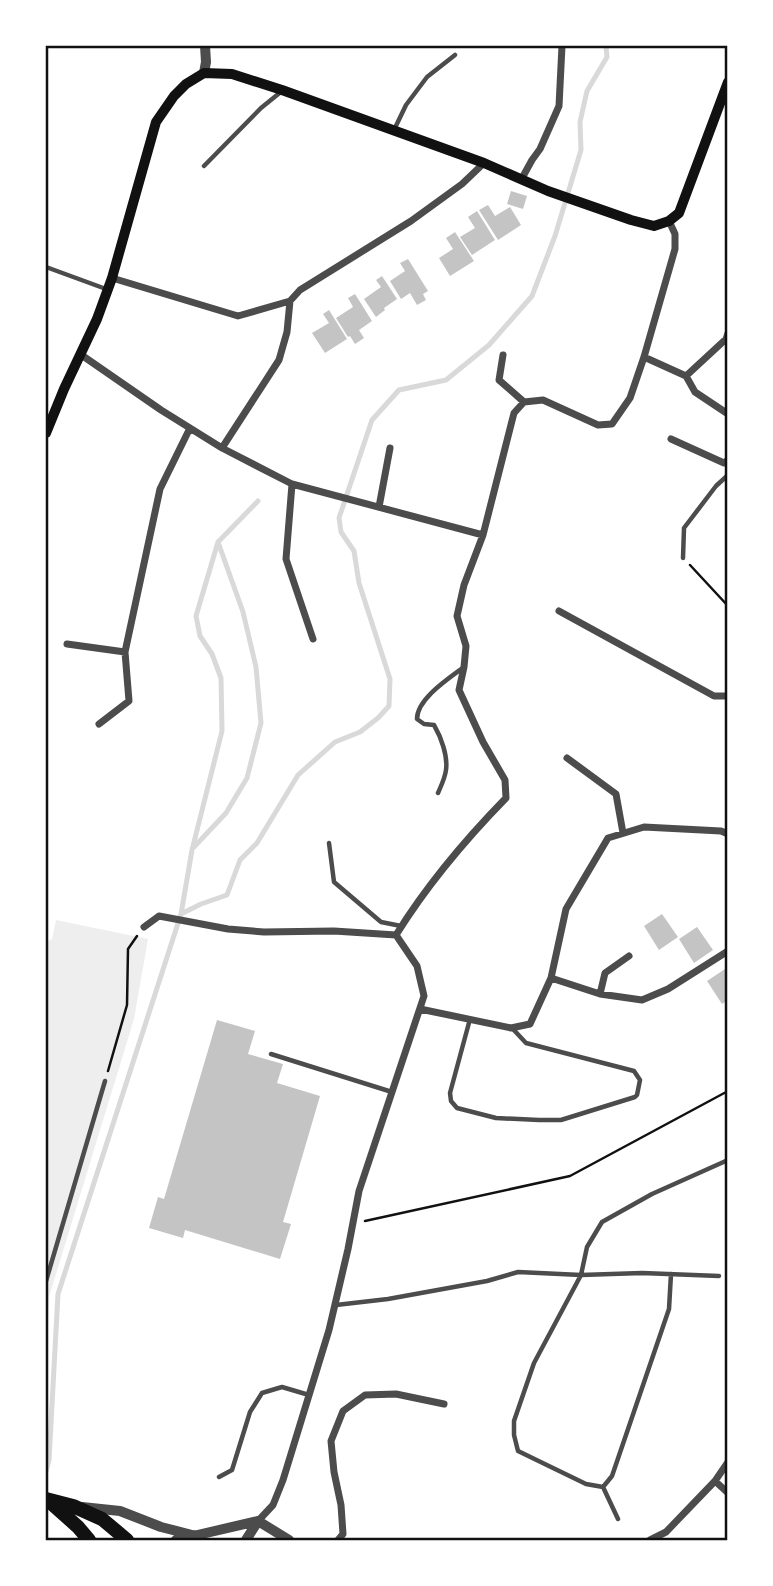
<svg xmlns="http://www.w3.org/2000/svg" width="773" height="1586" font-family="Barlow,sans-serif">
<rect width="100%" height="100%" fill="#fff"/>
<!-- green -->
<path fill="#eee" d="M56,920L148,939L134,1019L49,1297L46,1376V942L52,939Z"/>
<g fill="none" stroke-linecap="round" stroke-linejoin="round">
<!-- stream -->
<path stroke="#d9d9d9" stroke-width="5" d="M194,847L226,813L247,778L261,723L256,667L243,612L218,542L258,501
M181,914L201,904L227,895L240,860L257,843L298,775L335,742L360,732L378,718L389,706L390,679L359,583L354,551L341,532L339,518L372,420L399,390L446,380L489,345L532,296L555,236L581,150L580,122L587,91L607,57L606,46
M46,1471L49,1460L58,1294L181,914L192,850L222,731L221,678L212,654L200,636L196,616L218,542"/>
</g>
<!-- building -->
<path fill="#c4c4c4" d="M511,191L527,196L523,209L507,204Z
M488,205L495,216L510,207L521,225L498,240L479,210Z
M477,211L495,240L472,255L460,237L475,228L468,217Z
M455,232L474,261L450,276L439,258L453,249L446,238Z
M408,259L428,291L423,294L426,300L417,305L410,293L401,299L390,281L405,271L400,263Z
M382,276L397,299L384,308L385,310L376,317L364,299L381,287L376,280Z
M355,294L372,321L359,330L364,338L355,344L350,336L348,337L336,318L353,307L348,298Z
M329,310L347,339L325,353L312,333L329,323L323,314Z
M662,914L678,937L659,950L644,926Z
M697,927L713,950L694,963L679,939Z
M725,969L728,973V1000L722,1004L707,981Z
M217,1020L255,1031L248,1054L283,1064L277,1083L320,1096L283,1222L291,1224L280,1259L185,1230L183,1238L149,1228L158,1197L164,1199Z"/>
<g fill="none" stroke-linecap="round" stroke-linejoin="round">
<!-- path -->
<path stroke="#111" stroke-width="2.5" d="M690,565L728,606
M108,1071L127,1005L128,949L137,936
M365,1221L570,1176L728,1091"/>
<!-- service -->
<path stroke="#4c4c4c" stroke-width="4.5" d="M394,130L406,105L427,77L455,55
M204,166L261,108L282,91
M46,267L106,289
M683,558L684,528L716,486L728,475
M438,793C441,786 445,778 446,770C448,756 441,737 434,725L424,724L417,719C417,699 448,679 464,667
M329,843L334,882L381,922L401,926
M470,1019L450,1093L451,1101L457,1108L496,1118L539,1120H561L635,1097L637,1095L640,1080L634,1071L526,1043L512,1028
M271,1054L392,1092
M671,1274L669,1309L612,1476L603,1487L586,1484L518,1451L514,1435V1421L534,1363L581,1275L587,1247L602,1222L652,1194L728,1160
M46,1281L105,1081
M336,1305L388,1299L487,1281L518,1272L581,1275L642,1273L719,1276
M219,1477L232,1470L250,1412L262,1393L282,1387L309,1395
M603,1487L618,1519"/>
<!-- minor -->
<path stroke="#4c4c4c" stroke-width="7" d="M521,180L532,160L540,149L559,106L562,46
M112,278L238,316L290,301
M80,354L161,410L222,448L292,484L483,535
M503,355L499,380L524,402
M644,357L686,376L695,392L728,414
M686,376L726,339L728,333
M671,439L724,463L728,460
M222,448L279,360L287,332L290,301L300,290L411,221L462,184L484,163
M292,484L286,559L313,639
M379,507L390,448
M559,611L714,696H728
M67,644L125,652L129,701L99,724
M125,652L160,489L190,428
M567,758L616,794L623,833
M144,927L159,916L228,929L264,932L334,931L396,935
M396,935C427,885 464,841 506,798L505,780L483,742L459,690L464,667L466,646L457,616L464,585L483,535L514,413L524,402L543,400L598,425L612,424L630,398L644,357L675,249V234L669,221
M551,978L600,994L642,1000L668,989L728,951
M600,994L605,973L629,956
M420,1009L511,1028L530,1024L551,978L566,909L608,838L644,827L721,831L728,834
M715,1481L728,1493
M258,1521L273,1505L283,1480L329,1330L348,1249L359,1191L424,996L417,966L396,935
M338,1540L343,1534L341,1505L334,1472L331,1441L343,1411L365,1395L396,1394L444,1404
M650,1540L666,1532L715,1481L728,1462"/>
<!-- tertiary -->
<path stroke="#4c4c4c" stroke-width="10" d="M204,73L206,62L205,46
M82,1507L120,1511L161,1527L196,1536
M258,1521L289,1540
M176,1540L258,1521
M246,1540L258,1521"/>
<!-- secondary -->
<path stroke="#111" stroke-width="10" d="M46,433L64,389L97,319L112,278L156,122L174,96L186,84L204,73L232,74L282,90L484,163L548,191L631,220L654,226L669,221L679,213L728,82"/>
<!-- trunk -->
<path stroke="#111" stroke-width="14" d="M46,1499L73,1506L102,1519L127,1540
M50,1502L78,1527L89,1540"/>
</g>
<!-- border -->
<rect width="773" height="1586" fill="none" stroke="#ffffff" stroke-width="94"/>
<rect x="47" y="47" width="679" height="1492" fill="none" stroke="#111" stroke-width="2.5"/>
</svg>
